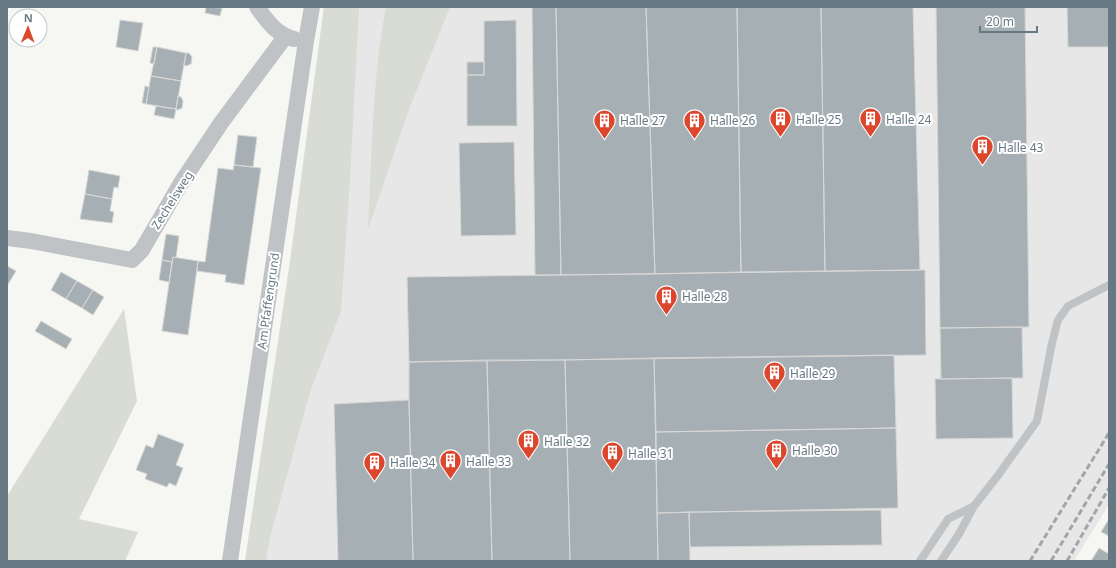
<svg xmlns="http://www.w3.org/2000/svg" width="1116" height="568" font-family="'Noto Sans',sans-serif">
<rect width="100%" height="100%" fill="#f6f6f3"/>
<!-- built -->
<path fill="#e6e7e6" d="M324,7H1109V504L1074,561H245L290,262Z"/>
<!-- green -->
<path fill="#d8dcd4" d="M324,7H359L350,179L341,311L310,392L270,537L266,561H245L290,262Z
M386,7H450L408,112L368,229C372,155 372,80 386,7Z
M124,309L137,401L79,519L138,532L125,561H7V496Z"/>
<!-- building -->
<path fill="#a6afb3" stroke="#d7d7d5" d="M206,7L222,8L220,16L205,13Z
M532,7H556L561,275H535Z
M556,7H646L655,274L561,275Z
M646,7H737L741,272L655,274Z
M737,7H821L825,271L741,272Z
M821,7H913L920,270L825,271Z
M936,7H1025L1029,327L940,328Z
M1067,7H1109V47H1068Z
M120,20L143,23L138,51L116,47Z
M516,20L517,126H467V75H484V21Z
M153,47H157L154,64L150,63Z
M157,47L186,53L181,81L151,76Z
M186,53H189L192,57L191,64L186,66L184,65Z
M467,62H484V75H467Z
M151,76L181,81L176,109L146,104Z
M145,86L149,87L146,104L142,103Z
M178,96L181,97L183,101L182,108L178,110L176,109Z
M156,106L176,109L174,119L154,115Z
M238,135L257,137L253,167L234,165Z
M514,142L516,235L461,236L459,143Z
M234,165L261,168L244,285L225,282L226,275L197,271L198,261L205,262L218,168L233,170Z
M89,170L120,176L118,188L114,187L112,199L85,194Z
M85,194L112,199L110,211L114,212L112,223L80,219Z
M166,234L179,236L176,258L173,257L172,262L162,260Z
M173,257L198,261L188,335L162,331Z
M162,260L172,262L169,282L159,280Z
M7,266L16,271L7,286Z
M925,270L926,355L409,362L407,277Z
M61,272L77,281L66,299L51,290Z
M77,281L93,290L82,308L66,299Z
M93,290L104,297L93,315L82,308Z
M41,321L72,339L66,349L35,331Z
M1022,327L1023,378L941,379L940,328Z
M894,355L896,428L656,432L654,358Z
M654,358L658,561H570L565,360Z
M487,360H565L570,561H492Z
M487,360L492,561H413L409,400V362Z
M1012,378L1013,438L936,439L935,379Z
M409,400L413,561H338L334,404Z
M896,428L898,508L657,513L656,432Z
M158,434L184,444L176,465L183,468L176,486L169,483L167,487L145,479L147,474L136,470L146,445L153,448Z
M881,510L882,545L690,547L689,512Z
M689,512L690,561H658L657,513Z
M1109,519V536L1101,532Z
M1099,548L1109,554V561H1091Z"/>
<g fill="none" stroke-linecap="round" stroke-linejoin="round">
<!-- lane -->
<path stroke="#bfc3c6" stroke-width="8" d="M920,561L948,519L974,506
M941,561L959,534L974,506L999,474L1037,421L1052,343L1058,320L1068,306L1109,285"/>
<!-- street -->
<path stroke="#bfc3c6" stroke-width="16" d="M257,7C268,22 276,34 294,39
M7,238L31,241L132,260L142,250L181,183L221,123L285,37
M230,561L306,41L312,7"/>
<!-- rail -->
<path stroke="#a0a7ab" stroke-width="3" stroke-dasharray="6 3" stroke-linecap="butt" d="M1030,561L1109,433
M1051,561L1109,464
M1067,561L1109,488"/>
</g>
<!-- icons -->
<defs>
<symbol id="building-pin" viewBox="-11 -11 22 30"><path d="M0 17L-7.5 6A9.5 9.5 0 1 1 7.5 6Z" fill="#db462d" stroke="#fff"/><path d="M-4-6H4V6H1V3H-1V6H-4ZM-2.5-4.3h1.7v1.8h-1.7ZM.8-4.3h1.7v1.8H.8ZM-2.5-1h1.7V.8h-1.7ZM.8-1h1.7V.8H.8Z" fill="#fff"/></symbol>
</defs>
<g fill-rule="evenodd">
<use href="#building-pin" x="768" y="106" width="25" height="34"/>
<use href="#building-pin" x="858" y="106" width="25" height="34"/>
<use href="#building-pin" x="592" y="108" width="25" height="34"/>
<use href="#building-pin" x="682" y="108" width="25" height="34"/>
<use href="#building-pin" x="970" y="134" width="25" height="34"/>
<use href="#building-pin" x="654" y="284" width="25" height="34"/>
<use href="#building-pin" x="762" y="360" width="25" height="34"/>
<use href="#building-pin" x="516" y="428" width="25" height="34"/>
<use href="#building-pin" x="764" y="438" width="25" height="34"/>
<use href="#building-pin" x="600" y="440" width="25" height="34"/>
<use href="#building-pin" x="438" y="448" width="25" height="34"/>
<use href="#building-pin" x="362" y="450" width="25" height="34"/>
</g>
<g text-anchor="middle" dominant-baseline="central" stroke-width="4" stroke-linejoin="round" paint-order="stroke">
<!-- poi labels -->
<g font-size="12" fill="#667882" stroke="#fff" text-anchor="start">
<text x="796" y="119">Halle 25</text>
<text x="886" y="119">Halle 24</text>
<text x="620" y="120">Halle 27</text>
<text x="710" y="120">Halle 26</text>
<text x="998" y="147">Halle 43</text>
<text x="682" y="296">Halle 28</text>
<text x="790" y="373">Halle 29</text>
<text x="544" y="441">Halle 32</text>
<text x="792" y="450">Halle 30</text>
<text x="628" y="453">Halle 31</text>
<text x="466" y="461">Halle 33</text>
<text x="390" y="462">Halle 34</text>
</g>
<!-- street labels -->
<g font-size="12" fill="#667882" stroke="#fff">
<text transform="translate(172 200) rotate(-58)">Zechelsweg</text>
<text transform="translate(268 301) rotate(-82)">Am Pfaffengrund</text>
</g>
</g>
<!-- border -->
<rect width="1116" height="568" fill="none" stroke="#667882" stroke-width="16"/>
<!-- north arrow -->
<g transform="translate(28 28) rotate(1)"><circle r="19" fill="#ffffff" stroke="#c2c9cd"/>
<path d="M0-3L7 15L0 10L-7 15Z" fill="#db462d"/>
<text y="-6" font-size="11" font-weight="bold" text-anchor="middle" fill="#667882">N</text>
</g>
<!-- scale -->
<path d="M980 26v6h57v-6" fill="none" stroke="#667882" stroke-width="2"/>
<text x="986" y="26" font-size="12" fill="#667882" stroke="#ffffff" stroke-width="3" paint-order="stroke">20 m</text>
</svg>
